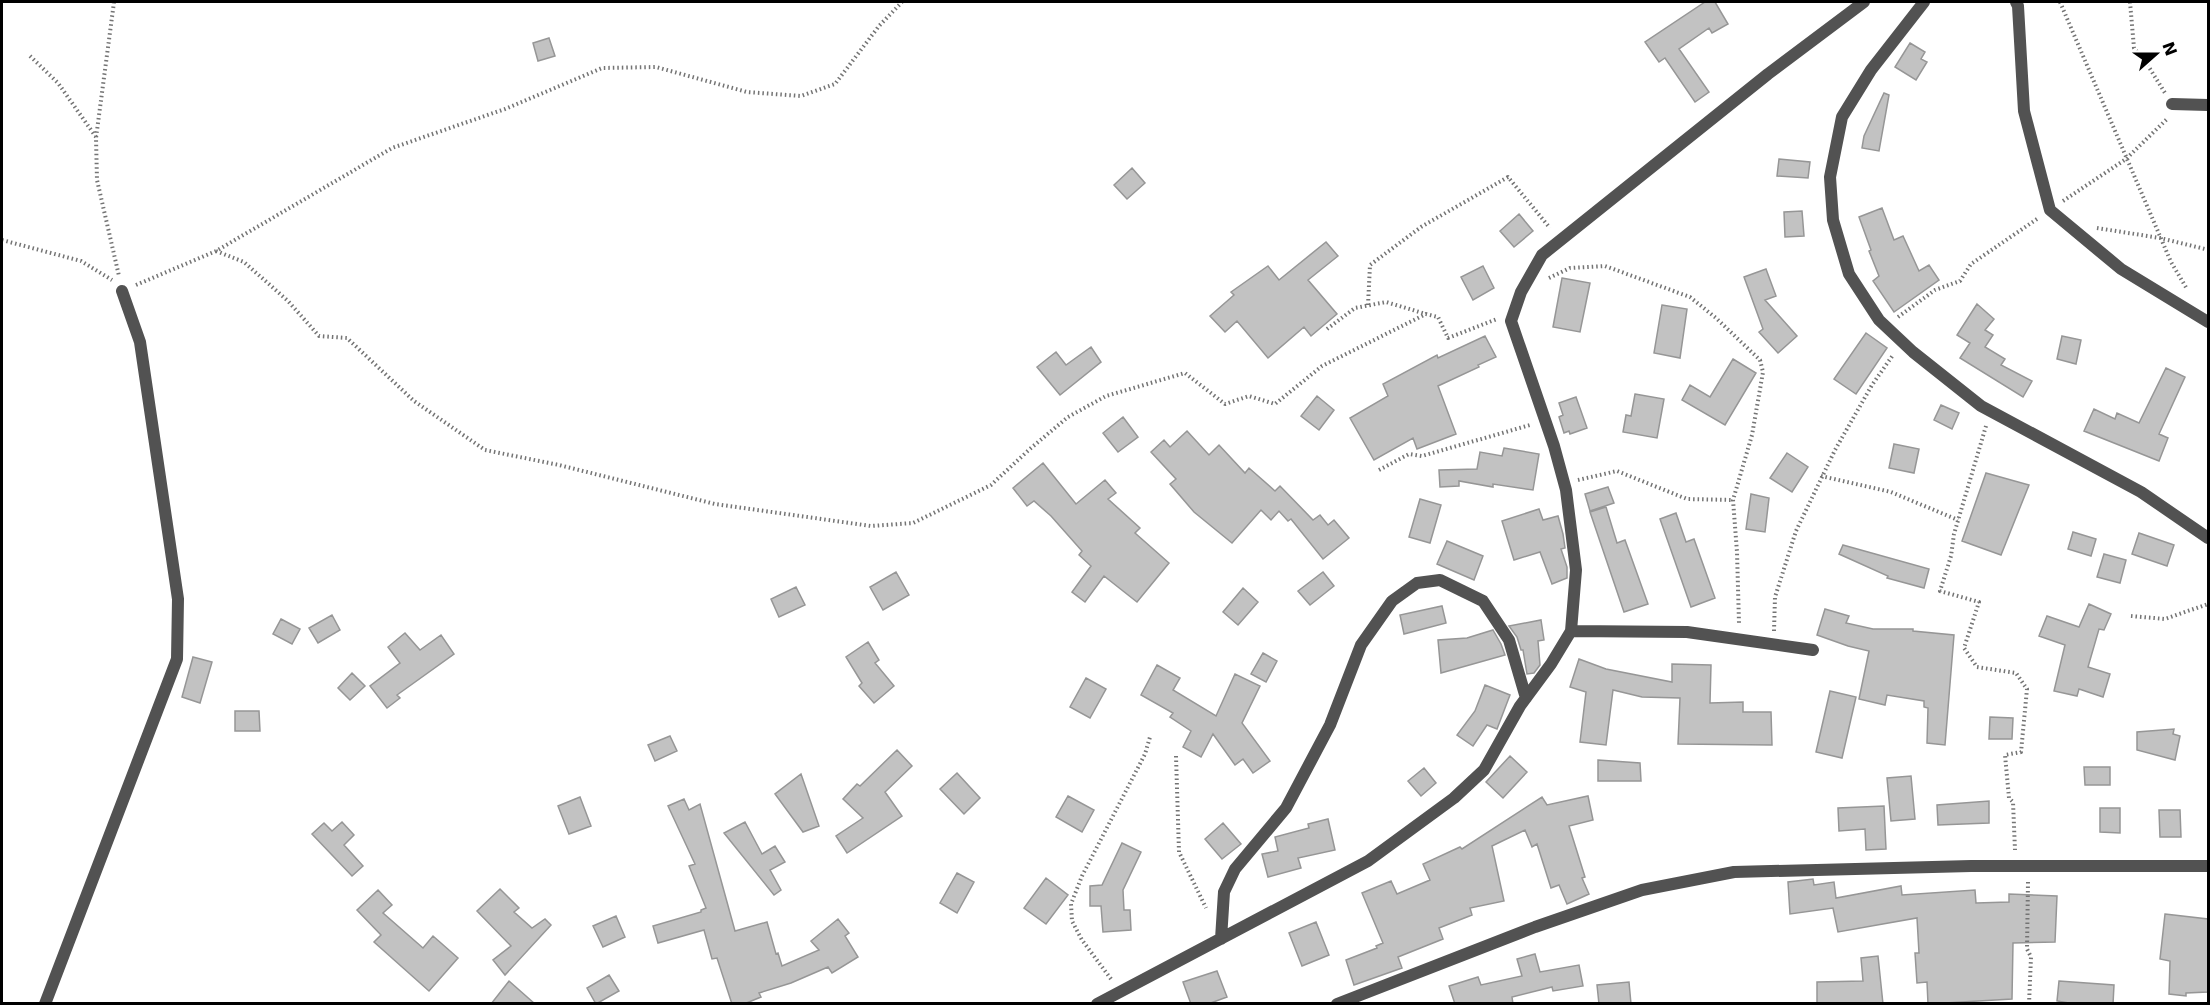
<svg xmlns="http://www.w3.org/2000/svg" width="2210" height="1005" font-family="'DejaVu Sans',sans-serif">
<rect width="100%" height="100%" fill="#fff"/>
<!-- building -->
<path fill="#c2c2c2" stroke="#969696" stroke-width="1.5" d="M1705,2H1715L1728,24L1712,33L1709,28L1679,49L1709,92L1695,102L1665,58L1659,62L1645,42Z
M549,38L555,56L538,61L533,43Z
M1910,43L1925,52L1921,59L1927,62L1916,80L1895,67Z
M1884,93L1889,95L1879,151L1862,148L1864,136Z
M1779,159L1810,162L1808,178L1777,176Z
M1132,168L1145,183L1127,199L1114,185Z
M1882,208L1894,240L1903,236L1919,271L1929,265L1939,280L1894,312L1873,281L1879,276L1869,251L1871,250L1859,217Z
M1802,211L1804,236L1785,237L1784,212Z
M1519,214L1533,231L1514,247L1500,231Z
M1326,242L1338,256L1308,280L1337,314L1311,336L1304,327L1268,358L1237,321L1225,332L1210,316L1234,295L1231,292L1268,266L1279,280Z
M1483,266L1494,288L1473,300L1461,277Z
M1766,269L1776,296L1765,300L1797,336L1778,353L1759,332L1763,329L1744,277Z
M1562,278L1590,283L1580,332L1553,327Z
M1977,304L1994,319L1985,330L1993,335L1985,347L2005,359L2001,365L2032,381L2023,397L1960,358L1970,343L1957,335Z
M1662,305L1687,309L1680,358L1654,353Z
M1866,333L1887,348L1856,394L1834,379Z
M1485,336L1496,357L1478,365L1479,367L1438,386L1456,434L1417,449L1413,438L1374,460L1350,418L1388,396L1383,384L1437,355L1438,358Z
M2062,336L2081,340L2076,364L2057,359Z
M1091,347L1101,362L1060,395L1037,367L1056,352L1066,365Z
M1733,359L1756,373L1725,425L1682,400L1690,385L1710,397Z
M2166,368L2185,377L2159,434L2168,438L2159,461L2084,431L2094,409L2115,419L2117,413L2139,423Z
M1635,394L1664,399L1657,438L1623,432L1626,415L1631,416Z
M1317,396L1334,410L1319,430L1301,416Z
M1576,397L1587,428L1570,434L1569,431L1564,433L1559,417L1563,415L1559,403Z
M1941,405L1959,413L1952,429L1934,420Z
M1123,417L1138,437L1118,452L1103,433Z
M1187,431L1209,455L1219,445L1245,473L1249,468L1275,491L1280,486L1313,520L1320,515L1328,525L1334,520L1349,538L1323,559L1291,519L1288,521L1279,511L1271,520L1261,510L1232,543L1194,512L1170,484L1176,479L1151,452L1164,440L1170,447Z
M1894,444L1919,449L1914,473L1889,468Z
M1504,448L1539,454L1533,490L1493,484V487L1459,481V486L1440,487L1439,470L1477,469L1480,452L1502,456Z
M1787,453L1808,467L1792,492L1770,478Z
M1043,463L1076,504L1105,480L1116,493L1108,499L1140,528L1135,533L1169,563L1137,602L1104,576L1085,602L1072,592L1091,566L1079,555L1082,551L1051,516L1034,501L1027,506L1013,488Z
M1986,473L2029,485L2001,555L1962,541Z
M1608,487L1614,503L1590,511L1585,494Z
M1751,494L1769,498L1765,532L1746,529Z
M1420,499L1441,505L1430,543L1409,537Z
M1606,507L1617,543L1625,540L1648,604L1624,612L1590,512Z
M1539,509L1543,520L1558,516L1563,534L1565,548L1561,549L1567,567V578L1552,584L1540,552L1514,560L1502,521Z
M1676,513L1686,542L1694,539L1715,598L1691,607L1660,519Z
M2073,532L2096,539L2091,556L2068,549Z
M2139,533L2174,545L2167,566L2132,554Z
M1447,541L1483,556L1474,580L1437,564Z
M1843,545L1929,569L1924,588L1887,578L1888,576L1839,554Z
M2104,554L2126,560L2120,583L2097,577Z
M896,572L909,595L883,610L870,587Z
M1323,572L1334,586L1310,605L1298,591Z
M796,587L805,605L779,617L771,599Z
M1243,588L1258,602L1238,625L1223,612Z
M2089,604L2111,614L2104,630L2099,629L2088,667L2110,674L2103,697L2079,689L2077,696L2054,691L2065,645L2039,636L2047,616L2079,627Z
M1442,606L1446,623L1404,634L1400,615Z
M1825,609L1849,616L1846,623L1873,629H1913V631L1954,635L1945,745L1927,743L1928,708L1924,707V701L1887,695L1885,705L1859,699L1869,651L1848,646L1817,635Z
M332,615L340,630L318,643L309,628Z
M281,619L300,629L292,644L273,634Z
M1541,620L1544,640L1538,641L1540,665L1534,673L1527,674L1523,650H1521L1517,637L1509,626Z
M1493,630L1501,644L1505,655L1441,673L1438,640L1467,638Z
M405,633L420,650L441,635L454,654L397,695L400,698L387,708L370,686L400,663L388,647Z
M868,642L879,660L875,663L894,686L874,703L859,686L862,683L846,657Z
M1263,653L1277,661L1266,682L1251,674Z
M193,657L212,662L200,703L182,697Z
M1579,659L1606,669L1672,682V664L1711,665L1710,703L1743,702V712H1771L1772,745L1678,744L1680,698L1642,697L1613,690L1606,745L1580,742L1586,692L1570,687Z
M1157,665L1180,678L1173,690L1216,716L1235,674L1260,686L1242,723L1270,761L1253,773L1243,759L1235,765L1213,734L1201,757L1183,747L1191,731L1170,717L1173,713L1141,695Z
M352,673L365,686L350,700L338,688Z
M1086,678L1106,689L1090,718L1070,707Z
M1485,685L1510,695L1497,729L1487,725L1473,746L1457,735L1475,711Z
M1830,691L1856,697L1842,758L1816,752Z
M235,711H259L260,731H235Z
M1990,717L2013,718L2012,739H1989Z
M2174,729L2173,734L2180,736L2175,760L2137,750V732Z
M670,736L677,751L655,761L648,745Z
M897,750L912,766L885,792L902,816L847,853L836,836L863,818L843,799L857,784L860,786Z
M1510,756L1527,772L1503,798L1486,782Z
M1598,760L1640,763L1641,781H1598Z
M2084,767H2110V785H2085Z
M1424,768L1436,783L1421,796L1408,781Z
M957,773L980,798L964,814L940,789Z
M801,774L819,826L803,832L775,794Z
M1911,776L1915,819L1891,821L1887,778Z
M1068,796L1094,810L1082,832L1056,817Z
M1588,796L1593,820L1569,826L1585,877L1582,878L1589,894L1567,904L1559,885L1551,888L1537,844L1532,847L1525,830L1492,846L1504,901L1470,908L1472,915L1439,928L1443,939L1398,957L1402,968L1354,985L1346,960L1377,948L1376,946L1383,943L1362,893L1391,881L1397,894L1430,880L1423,864L1460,847L1462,849L1542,797L1547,805Z
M580,797L591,826L569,834L558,806Z
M684,799L689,810L700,804L735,931L767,922L776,954L778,953L782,966L819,950L811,941L838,919L849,933L845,936L858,957L832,973L828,967L791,983L759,993L761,997L744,1004H732L717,958L712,959L704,930L658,943L653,926L701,912V910L706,908L689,866L695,864L668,806Z
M1989,801V823L1938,825L1937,805Z
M1884,806L1886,849L1866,850L1865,829L1839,831L1838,808Z
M2100,808H2120V833L2100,832Z
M2159,810H2180L2181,837H2160Z
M1328,819L1335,850L1298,858L1301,868L1268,877L1262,854L1278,851L1275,837L1309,828L1308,824Z
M342,822L354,835L344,845L363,866L352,876L312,834L324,823L332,831Z
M745,822L762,854L775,846L785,862L770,870L781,890L774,895L724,833Z
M1223,823L1241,844L1222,859L1205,839Z
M1122,843L1141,852L1123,890L1124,910H1130L1131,930L1103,932L1101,906H1090V886L1102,885Z
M957,873L974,882L957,913L940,903Z
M1046,878L1068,895L1046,924L1024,908Z
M1813,879L1814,885L1834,882L1836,898L1901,886L1902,895L1975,890L1976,903L2009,902V894L2057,896L2055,942L2013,943L2012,999L1928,1004L1927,982L1917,983L1915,953H1919L1917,918L1838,932L1833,908L1790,914L1788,882Z
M500,889L519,908L514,912L532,928L545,919L551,925L505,975L493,960L511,946L477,911Z
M378,890L392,905L383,913L423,948L433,936L458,958L429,991L374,942L381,935L357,910Z
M2165,914L2208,919V992L2186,993V996L2169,994L2170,961L2160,959Z
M616,916L625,937L603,947L593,926Z
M1316,922L1329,955L1302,966L1289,933Z
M1535,954L1540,972L1579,965L1583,986L1553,991L1552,987L1512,997L1513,1004H1455L1449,986L1478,977L1481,985L1522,976L1517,959Z
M1878,956L1883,1004H1817V982L1863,981L1861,958Z
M1217,971L1227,997L1208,1004H1191L1183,982Z
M609,975L619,991L596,1004L587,988Z
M509,981L535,1004H491Z
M2059,981L2114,985L2113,1004H2075L2057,1001Z
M1629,982L1631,1004H1599L1597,985Z"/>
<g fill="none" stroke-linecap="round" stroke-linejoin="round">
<!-- path -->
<path stroke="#747474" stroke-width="4" stroke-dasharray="1.5 3" stroke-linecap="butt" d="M114,2L96,138L97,180L119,276
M2060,2L2171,262L2187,289
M2130,2L2134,48L2147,64L2165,93
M30,56L58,83L96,137
M2063,201L2126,159L2167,119
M2097,228L2160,238L2205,249
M2,240L81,261L112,280
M216,251L244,262L288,301L319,336L347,338L414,401L485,450L559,465L715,504L871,526L913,523L991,485L1031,448L1068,417L1106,396L1185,373L1225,404L1249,396L1275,404L1322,366L1426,314L1438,317L1448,338L1497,319
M1549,278L1570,268L1605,266L1690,297L1716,318L1760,360L1763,372L1752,435L1733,500L1737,552L1739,623
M136,285L216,251L392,148L505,109L602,68L656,67L747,92L801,96L835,84L879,26L902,2
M1368,305L1370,265L1421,227L1508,177L1550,228
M1898,317L1935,290L1960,281L1971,264L2037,219
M1327,329L1355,308L1386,302L1426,314
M1986,426L1954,534L1951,556L1940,591L1979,602L1964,648L1977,667L2016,673L2027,689L2021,752L2005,755L2009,798L2013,802L2015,850
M1379,470L1409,454L1422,456L1530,425
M1821,476L1891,492L1958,520
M1578,480L1617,471L1687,499L1733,500
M2131,616L2165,619L2208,604
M1774,631L1775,597L1796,531L1835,450L1872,385L1893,355
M1176,756L1179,852L1206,908
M2028,882L2027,949L2031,957L2029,1004
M1111,979L1082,940L1072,921L1071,904L1082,876L1145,754L1150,737"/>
<!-- minor -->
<path stroke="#525252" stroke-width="12" d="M1924,2L1871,70L1842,117L1830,177L1833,220L1849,274L1879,320L1913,352L1981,406L2141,492L2208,538
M2016,2L2018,6L2024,111L2050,210L2121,269L2208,322
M2172,104L2208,105
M1571,631L1687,632L1813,650
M1221,939L1224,892L1235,869L1286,808L1330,725L1361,645L1392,601L1417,583L1440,580L1483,601L1509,640L1526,698
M45,1004L177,659L178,599L140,342L122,291
M1097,1004L1368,861L1454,798L1484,770L1520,706L1551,664L1571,631L1576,570L1566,490L1554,446L1511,321L1521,292L1542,255L1768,74L1864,2
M1337,1004L1535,927L1642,890L1734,872L1971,866H2208"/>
</g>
<!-- border -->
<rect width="2210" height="1005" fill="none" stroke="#000000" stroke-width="6"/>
<!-- north arrow -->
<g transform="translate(2156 54) rotate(69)" stroke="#ffffff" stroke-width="4.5" paint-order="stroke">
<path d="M0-4.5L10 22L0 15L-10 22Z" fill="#000000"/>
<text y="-9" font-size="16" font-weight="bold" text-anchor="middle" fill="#000000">N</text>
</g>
</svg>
